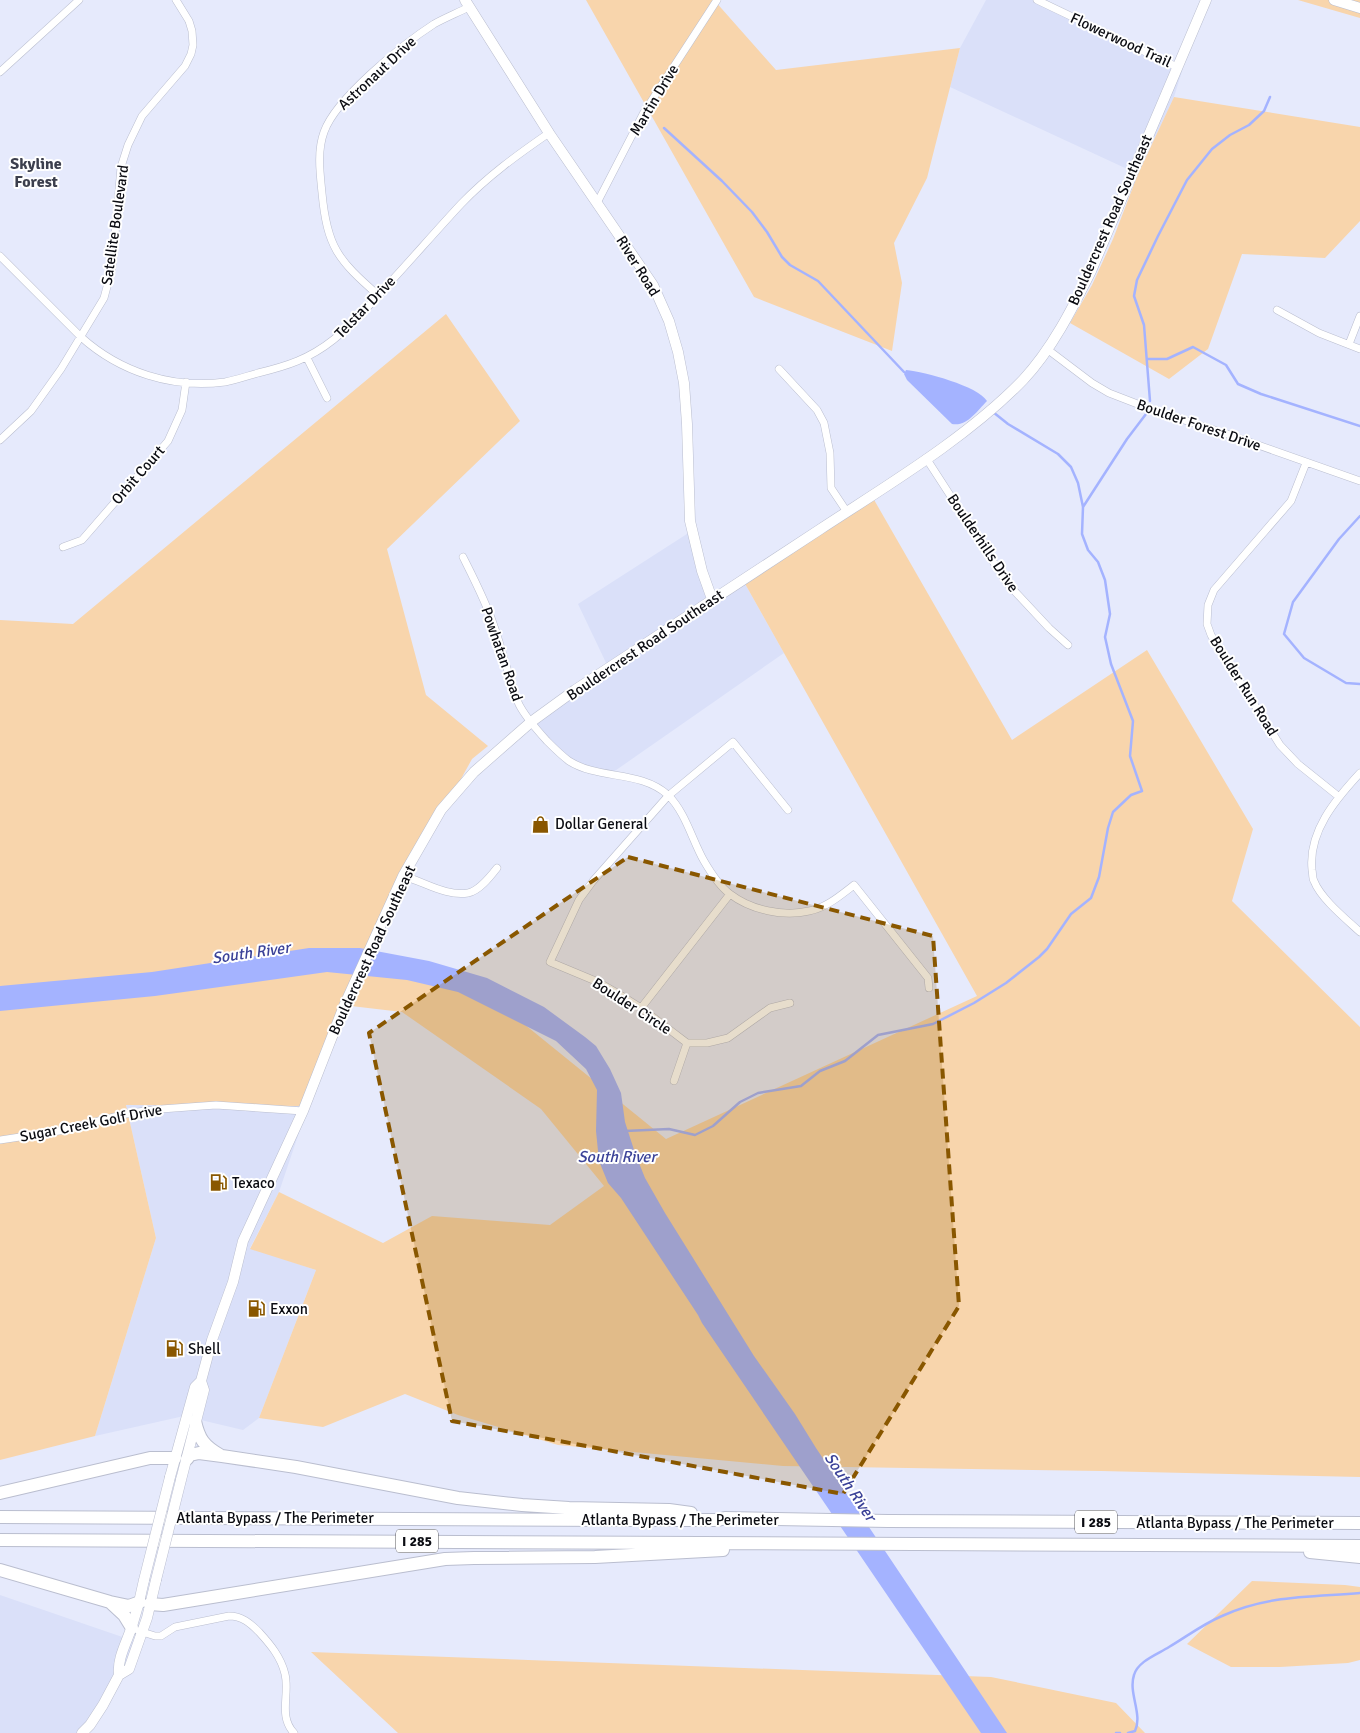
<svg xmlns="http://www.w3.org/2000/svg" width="1360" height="1733" font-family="Signika,sans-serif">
<rect width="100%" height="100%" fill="#e6eafc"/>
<!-- built -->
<path fill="#dae0f9" d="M986,0H1036L1183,68L1174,97L1138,174L950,87L960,48Z
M690,532L715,600L744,582L784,653L609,775L569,763L531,725L609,669L578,604Z
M126,1105L308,1106L279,1192L250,1248L316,1270L259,1418L243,1430L184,1416L95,1436L156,1238Z
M0,1595L134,1641L135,1659L78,1733H0Z"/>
<!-- green -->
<path fill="#f8d5ac" d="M586,0H714L776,70L960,48L927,178L894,243L902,283L892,351L754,297Z
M1298,0H1360V18Z
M1174,97L1360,127V221L1325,258L1242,254L1208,349L1169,379L1070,323L1092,285L1113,239L1138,174Z
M446,314L520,421L387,549L426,695L488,746L472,759L367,949L466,977L666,1139L977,996L744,582L873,498L1012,740L1147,650L1253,829L1232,901L1360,1027V1477L1101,1471L783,1466L558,1445L458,1415L405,1394L323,1427L259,1418L316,1270L250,1249L279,1192L383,1243L432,1216L550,1225L604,1186L541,1109L402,1012L351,1006L308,1106L126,1105L156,1238L95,1436L0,1460V620L73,624Z
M1252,1581L1345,1585L1360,1587V1660L1348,1663L1280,1667H1231L1187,1644Z
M311,1652L991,1677L1116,1703L1145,1733H398Z"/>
<!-- water -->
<path fill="#a4b3ff" d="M906,370C925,372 978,386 987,401C977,411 967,427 952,424L907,380L904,374Z
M309,948H360L429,961L487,978L544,1007L585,1037L596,1046L610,1069L621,1093L625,1122L635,1153L645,1178L665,1213L754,1356L795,1414L816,1448L1007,1733H981L702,1323L698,1315L621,1198L608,1183L599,1161L596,1131L597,1090L586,1069L556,1041L458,992L407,980L327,972L155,996L0,1011V986L152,972Z"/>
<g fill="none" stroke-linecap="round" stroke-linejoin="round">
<!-- stream -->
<path stroke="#a4b3ff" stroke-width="2.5" d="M664,128L722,181L752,212L767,232L782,257L790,265L818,281L904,372
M1147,359H1167L1193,347L1226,365L1238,384L1261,394L1360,426
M1150,401L1144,325L1134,296L1137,280L1158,236L1187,180L1212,149L1230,135L1249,125L1264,111L1270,97
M1083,507L1127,439L1146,414
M1360,516L1339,539L1293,602L1284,634L1304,658L1346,683L1360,684
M625,1131L669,1129L695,1135L713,1126L740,1102L758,1093L801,1086L820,1071L845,1061L878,1035L933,1024L974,1003L1006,983L1039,957L1047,949L1071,914L1091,898L1099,877L1108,828L1113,812L1131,795L1142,791L1130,756L1133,721L1111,664L1105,637L1110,614L1105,580L1098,562L1088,550L1082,534L1083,507L1078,483L1071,467L1058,454L1008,424L993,412
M1116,1733H1120
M1128,1733L1135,1731C1143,1714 1128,1693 1134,1675C1138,1661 1158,1654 1169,1647C1186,1637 1203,1624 1222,1616C1267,1595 1312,1597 1360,1593"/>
<defs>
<path id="street" d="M1037,0L1177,67
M0,72L79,0
M597,203L643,114L717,0
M0,256L81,337C120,372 172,389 225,382C236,380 247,376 258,373C287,366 309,359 333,340C352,325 368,307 384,289C410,261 435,232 461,204C488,176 517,155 549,133
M378,295C338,260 327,247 322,193C320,173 317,151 324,132C336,98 403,44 434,24C445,18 457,13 469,7
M1277,310L1319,333L1360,349
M1349,344L1360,316
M1047,349L1092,383L1109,393L1153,410L1227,434L1360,481
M307,358L327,398
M779,369L817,410L824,423L830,453L831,488L847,512
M0,440L31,411L61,369L104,298L112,268L121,167L128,145L142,116L185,66L191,54L193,45L192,31L189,21L176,0
M926,458L1007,583L1049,628L1068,645
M1306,463L1291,501L1214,590L1208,605L1207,624L1211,635L1222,654L1280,745L1298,764L1338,796
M63,547L82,540L168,441L182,410L186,382
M463,557C474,579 486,602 494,626C501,646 506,667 513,687C515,694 517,702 521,708C528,720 538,731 547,741C554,748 561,755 569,761C599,780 640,770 668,795C686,813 692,840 704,861C711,873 719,886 730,894C751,910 783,917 809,911C826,908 841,895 854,885L928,978L929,988
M1360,773C1335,800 1308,832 1312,870C1313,873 1312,878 1314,881C1321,899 1346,919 1360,932
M788,810L733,742L668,796L593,881L579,900L550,962L598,982L617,993L641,1008L687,1043H707L728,1038L770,1008L790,1003
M403,876C423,881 446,897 468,893C479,891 490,877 497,868
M641,1008L730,894
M674,1081L687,1043
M0,1140L59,1131L130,1113L161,1109L216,1105L303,1111
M139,1631L155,1636H161L175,1627L229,1616C242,1616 250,1623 259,1632C270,1644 281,1657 285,1674C290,1694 278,1716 294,1733"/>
<path id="secondary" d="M465,0L549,133L653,285L669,321L678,352L684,383L687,424L690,521L702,571L712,599
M1334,0L1360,8
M170,1477L195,1387L201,1381L212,1340L233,1282L243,1241L303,1111L344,1006L403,876L441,810L474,772L531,722L575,690C656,637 737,583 819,530C886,486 967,438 1023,380C1052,349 1072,309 1091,271L1206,0
M181,1480L204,1390L201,1381
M119,1675C117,1658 127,1642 132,1626C137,1611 141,1596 144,1580
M82,1733L90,1725L103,1705L119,1675L129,1669L147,1618L156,1580"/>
<path id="highway" d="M195,1421C199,1439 204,1446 220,1455
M187,1459L190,1455L199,1453L222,1456L296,1467L458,1498L522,1505L569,1508L669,1510L691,1513
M0,1493L150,1458H175
M0,1517L617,1520H718L725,1518L888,1521L1360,1523
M0,1540L1360,1546
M1310,1552L1360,1557
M0,1570L110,1602L129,1606L140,1602
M110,1602L124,1615L132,1628
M150,1604L163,1605L445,1559L474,1558L595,1557L723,1550"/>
</defs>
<!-- street casing -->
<use href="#street" stroke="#babecf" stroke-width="8"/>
<!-- secondary casing -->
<use href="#secondary" stroke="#babecf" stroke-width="11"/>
<!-- highway casing -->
<use href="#highway" stroke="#babecf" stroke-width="14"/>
<!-- street -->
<use href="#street" stroke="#fff" stroke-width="7"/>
<!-- secondary -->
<use href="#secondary" stroke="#fff" stroke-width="10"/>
<!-- highway -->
<use href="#highway" stroke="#fff" stroke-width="12"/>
<defs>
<path id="secondary-bridge" d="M144,1580L170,1477
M156,1580L181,1480"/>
</defs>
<!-- secondary-bridge casing -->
<use href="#secondary-bridge" stroke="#babecf" stroke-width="11" stroke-linecap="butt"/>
<!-- secondary-bridge -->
<use href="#secondary-bridge" stroke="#fff" stroke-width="10"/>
</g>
<!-- marked area -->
<path fill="#895700" fill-opacity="0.2" stroke="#895700" stroke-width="4" stroke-dasharray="10 6" stroke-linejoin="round" d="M628,857L933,936L959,1306L843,1494L452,1421L369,1033Z"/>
<!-- icons -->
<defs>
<symbol id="shop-bare" viewBox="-9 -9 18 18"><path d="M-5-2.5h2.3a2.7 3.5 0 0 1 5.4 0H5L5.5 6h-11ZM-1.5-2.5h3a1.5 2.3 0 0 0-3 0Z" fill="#895700" stroke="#fff" stroke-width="2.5" paint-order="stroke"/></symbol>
<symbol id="fuel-bare" viewBox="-9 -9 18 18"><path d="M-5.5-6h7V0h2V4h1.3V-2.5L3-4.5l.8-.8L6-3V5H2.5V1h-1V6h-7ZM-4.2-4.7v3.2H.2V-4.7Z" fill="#895700" stroke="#fff" stroke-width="2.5" paint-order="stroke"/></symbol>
</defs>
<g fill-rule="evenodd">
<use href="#shop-bare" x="528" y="812" width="25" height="25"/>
<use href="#fuel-bare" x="206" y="1170" width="25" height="25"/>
<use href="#fuel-bare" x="244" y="1296" width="25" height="25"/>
<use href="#fuel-bare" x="162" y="1336" width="25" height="25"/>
</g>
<g text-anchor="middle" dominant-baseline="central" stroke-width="4" stroke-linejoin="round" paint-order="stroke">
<!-- shield labels -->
<g fill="#fff" stroke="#545559" stroke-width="1">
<rect x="1075" y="1510.5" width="42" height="23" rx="4"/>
<rect x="396" y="1529.5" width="42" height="23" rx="4"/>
</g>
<g font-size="14" font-weight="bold" fill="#0b0c12">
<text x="1096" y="1522">I 285</text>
<text x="417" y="1541">I 285</text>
</g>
<!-- street labels -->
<g font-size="15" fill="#0b0c12" stroke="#fff">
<text transform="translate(1121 40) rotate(25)">Flowerwood Trail</text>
<text transform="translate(377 73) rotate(-43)">Astronaut Drive</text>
<text transform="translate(654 100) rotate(-59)">Martin Drive</text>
<text transform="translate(1110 220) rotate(-66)">Bouldercrest Road Southeast</text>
<text transform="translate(115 225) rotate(-82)">Satellite Boulevard</text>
<text transform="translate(638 266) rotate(58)">River Road</text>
<text transform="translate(365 307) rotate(-46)">Telstar Drive</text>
<text transform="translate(1199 425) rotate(19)">Boulder Forest Drive</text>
<text transform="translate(138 475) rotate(-49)">Orbit Court</text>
<text transform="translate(983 543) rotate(56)">Boulderhills Drive</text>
<text transform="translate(645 645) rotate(-34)">Bouldercrest Road Southeast</text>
<text transform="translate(502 654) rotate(71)">Powhatan Road</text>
<text transform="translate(1244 686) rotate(58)">Boulder Run Road</text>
<text transform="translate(372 950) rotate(-65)">Bouldercrest Road Southeast</text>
<text transform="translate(632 1006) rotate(33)">Boulder Circle</text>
<text transform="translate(91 1123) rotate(-11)">Sugar Creek Golf Drive</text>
<text x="275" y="1518">Atlanta Bypass / The Perimeter</text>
<text x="680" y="1520">Atlanta Bypass / The Perimeter</text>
<text x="1235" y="1523">Atlanta Bypass / The Perimeter</text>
</g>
<!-- poi labels -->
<g font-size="15" fill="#0b0c12" stroke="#fff" text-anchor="start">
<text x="555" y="824">Dollar General</text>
<text x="232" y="1183">Texaco</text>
<text x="270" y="1309">Exxon</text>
<text x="188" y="1349">Shell</text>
</g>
<!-- neighbourhood labels -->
<g font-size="16" font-weight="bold" fill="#3c3f4d" stroke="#fff">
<text x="36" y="164">Skyline<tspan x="36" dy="18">Forest</tspan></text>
</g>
<!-- water labels -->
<g font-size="16" font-style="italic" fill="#3b4298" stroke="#fff">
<text transform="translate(251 953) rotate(-8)">South River</text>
<text x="617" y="1157">South River</text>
<text transform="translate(850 1487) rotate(56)">South River</text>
</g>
</g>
</svg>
